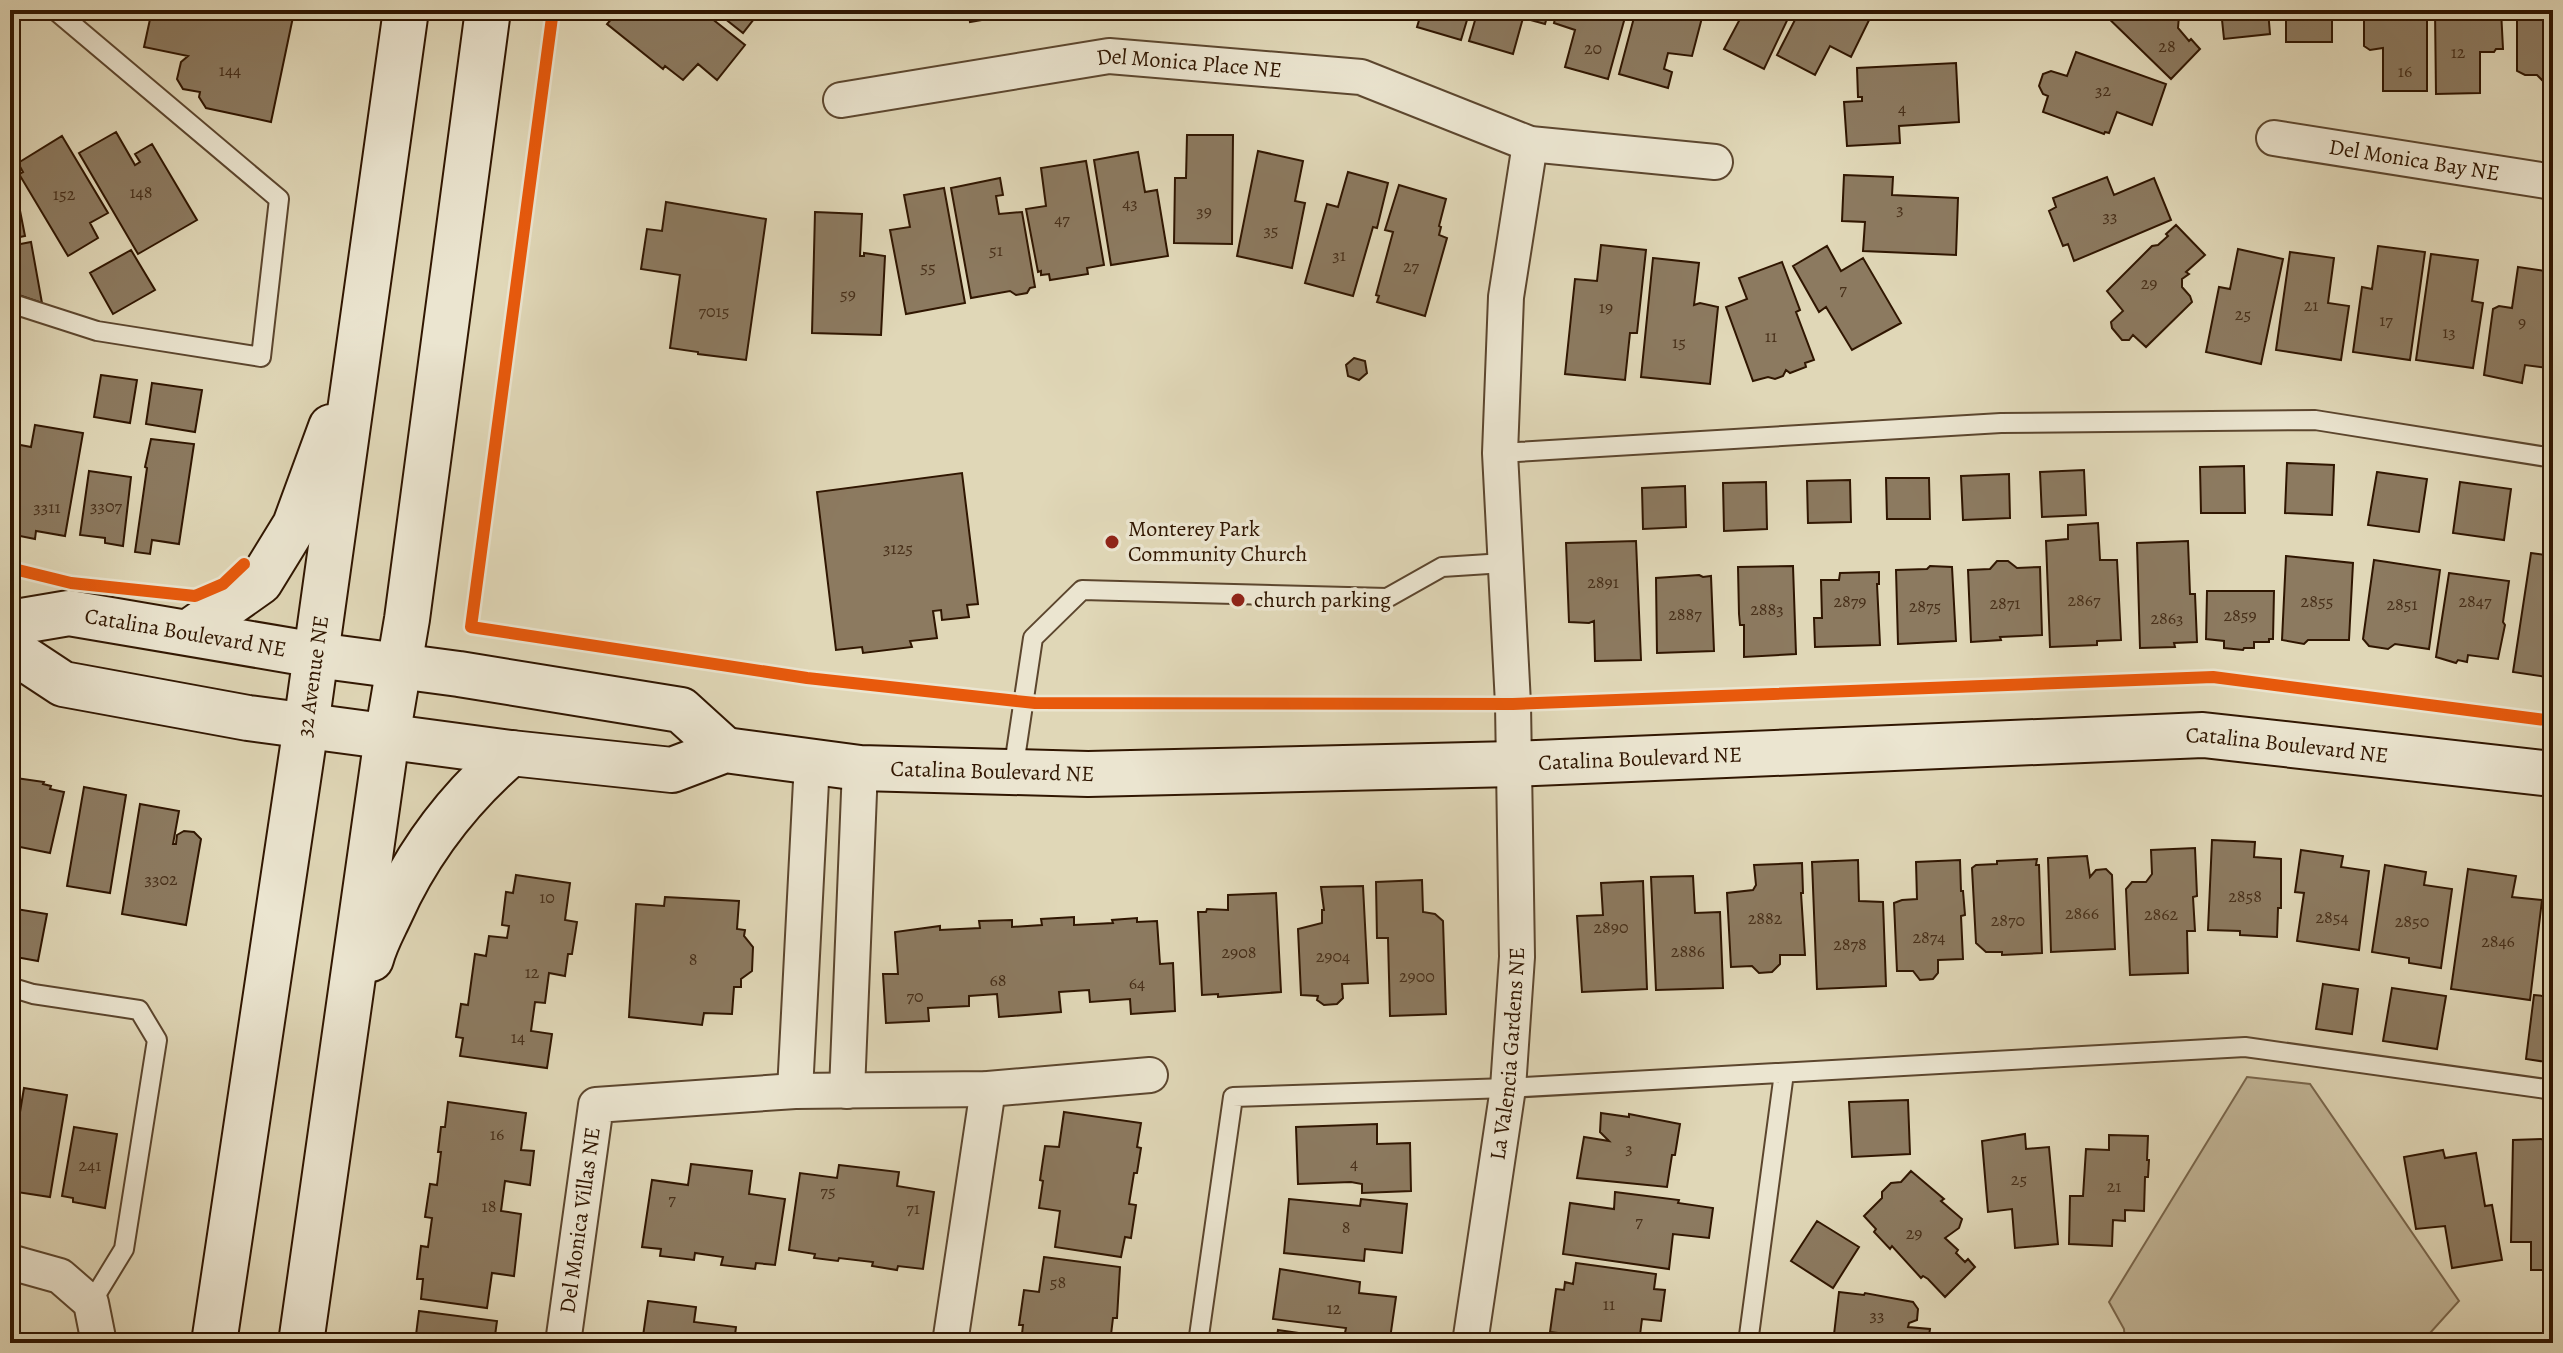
<svg xmlns="http://www.w3.org/2000/svg" width="2563" height="1353" font-family="Alegreya,serif">
<rect width="100%" height="100%" fill="#e0d7b7"/>
<filter id="stains"><feTurbulence type="fractalNoise" baseFrequency=".0025" numOctaves="4"/><feColorMatrix values="0 0 0 0 .2 0 0 0 0 .09 0 0 0 0 .02 0 0 0 .5 -.17"/></filter>
<radialGradient id="worn" r=".72"><stop offset=".6" stop-color="#630" stop-opacity="0"/><stop offset="1" stop-color="#630" stop-opacity=".3"/></radialGradient>
<!-- green -->
<path fill="#c2b698" stroke="#79664c" stroke-width="2" d="M2247,1077L2310,1084L2459,1301L2430,1333L2427,1343H2125L2124,1329L2109,1302Z"/>
<!-- building -->
<path fill="#8c7a60" stroke="#301601" stroke-width="2" d="M152,10H259L293,17L271,122L206,108L199,97L200,92L183,89L177,79L181,62L188,56L144,47Z
M619,10H701L745,45L717,80L698,64L683,80L665,66L663,69L607,24Z
M714,10H761L743,33Z
M866,10H909V12L867,19Z
M968,10H1015L1016,14L970,22Z
M1422,10H1470L1461,40L1417,27Z
M1478,10H1549L1545,24L1523,18L1513,54L1469,41Z
M1557,10H1627L1608,79L1565,67L1575,30L1554,23Z
M1636,10H1704L1692,56L1668,53L1664,69L1672,72L1668,88L1619,74Z
M1721,10H1792L1764,69L1724,49L1740,19Z
M1800,10L1806,13L1807,10H1874L1851,57L1830,46L1815,75L1777,55Z
M2100,10H2185L2179,16L2178,28L2189,41L2191,39L2200,49L2171,79Z
M2221,10H2268L2270,34L2224,39Z
M2286,10H2332V42H2286Z
M2364,10H2427V91H2383V48L2370,50L2364,46Z
M2435,10H2501L2503,49H2496L2494,52H2480V93L2436,94Z
M2517,10H2553V113H2543L2544,82L2537,75H2525L2517,71Z
M2076,52L2166,84L2152,125L2117,112L2109,133L2105,132L2104,134L2043,112L2048,96L2043,94L2039,86L2043,74L2051,71L2067,76Z
M1956,63L1959,122L1899,126L1900,143L1847,146L1844,102L1862,101V97H1858L1857,68Z
M116,132L135,165L140,162L135,154L152,144L197,220L138,254L79,153Z
M1187,135H1233L1232,244L1174,243L1175,178H1186Z
M62,136L108,213L90,223L98,238L68,256L19,174L23,172L18,163Z
M1258,151L1303,161L1295,201L1305,203L1292,268L1237,256Z
M1138,152L1145,192L1157,190L1168,256L1111,265L1094,160Z
M10,160L25,236L10,239Z
M1086,161L1104,265L1087,268L1088,274L1050,280L1049,274L1041,275V271L1038,272L1026,209L1046,206L1041,168Z
M1348,172L1388,183L1377,228L1373,227L1353,296L1305,283L1327,204L1338,207Z
M1844,175L1893,177L1892,195L1958,198L1956,255L1863,251L1865,222L1842,221Z
M2107,177L2114,195L2154,178L2171,220L2074,261L2068,244L2063,246L2049,211L2056,207L2053,198Z
M1000,178L1003,195L996,196L999,214L1022,212L1035,287L1030,288L1027,293L1016,295L1010,291L971,298L951,188Z
M1399,185L1446,199L1439,226L1441,227L1439,235L1447,238L1425,316L1377,302L1379,296L1376,295L1393,232L1385,230Z
M944,188L965,303L906,314L890,230L910,227L904,195Z
M666,202L766,219L746,360L698,354V352L670,348L680,275L641,269L647,229L662,231Z
M815,212L862,214L860,256H864V253L885,256L881,335L812,333Z
M2176,225L2205,255L2186,272L2189,274L2182,279V287L2190,296L2192,302L2146,347L2133,335L2129,340H2122L2112,328L2111,322L2123,311L2107,291L2152,246L2158,245L2168,236L2166,234Z
M31,242L42,303L10,292V246Z
M1601,245L1646,250L1637,333H1630L1625,380L1565,374L1575,279L1597,281Z
M1827,246L1841,271L1863,258L1901,323L1852,350L1826,307L1819,312L1793,266Z
M2378,246L2425,252L2410,360L2353,352L2362,287L2372,289Z
M2238,249L2283,259L2261,364L2206,352L2219,287L2230,289Z
M131,250L155,290L113,314L90,273Z
M2290,252L2334,258L2328,303L2349,306L2341,360L2276,350Z
M2431,254L2478,260L2472,301L2483,303L2473,368L2416,360Z
M1653,258L1699,263L1694,305L1700,303L1718,307L1710,384L1641,377Z
M1782,262L1800,310L1796,312L1814,360L1805,363L1806,367L1790,373L1786,370L1783,376L1775,379L1768,377L1753,381L1726,307L1747,299L1739,278Z
M2518,267L2553,272V336L2548,368L2525,365L2522,383L2484,375L2493,309L2499,306L2512,308Z
M1354,358L1365,361L1367,373L1359,380L1348,376L1346,365Z
M101,375L137,380L130,423L94,417Z
M152,383L202,390L195,432L146,424Z
M35,425L83,433L65,536L36,531L35,539L10,534V443L31,447Z
M151,439L194,444L179,544L152,540L150,554L135,552L147,468L145,467Z
M2287,463L2334,465L2332,515L2285,513Z
M2244,466L2245,513H2201L2200,467Z
M2084,470L2086,515L2042,517L2040,472Z
M89,471L131,477L123,546L105,543V538L80,535Z
M2377,472L2427,479L2419,532L2368,525Z
M962,473L978,604L967,605L969,617L942,620L941,610L933,611L937,638L910,641L912,647L863,653L862,647L836,650L817,492Z
M2009,474L2010,518L1963,520L1961,476Z
M1886,478H1929L1930,519H1887Z
M1850,480L1851,522L1808,523L1807,481Z
M1766,482L1767,529L1724,531L1723,483Z
M2460,482L2511,489L2504,540L2453,533Z
M1685,486L1686,527L1643,529L1642,488Z
M2098,523L2100,560H2117L2121,640L2097,641V645L2050,647L2046,541L2068,539V525Z
M1636,541L1641,660L1595,661L1594,621L1589,623L1569,622L1566,543Z
M2188,541L2190,594H2195L2197,642L2174,643L2175,647L2140,648L2137,543Z
M2531,553L2553,556V678L2513,672Z
M2286,556L2353,563L2349,640H2308L2304,644L2282,640Z
M2374,560L2440,570L2429,649L2395,644L2388,649L2369,646L2363,639Z
M1997,561H2008L2017,568L2040,567L2042,635L2000,637L2001,640L1971,642L1968,570L1990,569Z
M1793,566L1796,654L1744,657V625H1740L1739,614L1738,567Z
M1930,566L1952,567L1956,641L1898,644L1896,570L1927,569Z
M1879,572V584H1877L1880,645L1815,647L1814,618H1822L1821,580H1839L1840,573Z
M2449,573L2509,581L2503,622L2505,625L2498,659L2468,655L2467,662L2458,660L2456,663L2436,657Z
M1699,575L1703,577L1711,576L1714,651L1657,653L1656,578Z
M2207,591H2274L2273,639H2269V642H2254V648H2244L2243,650L2224,648V641L2206,639Z
M16,778L44,782L43,784L51,786L50,789L64,792L50,853L10,845V808Z
M84,787L126,795L110,893L67,886Z
M140,804L179,811L173,844H176L177,835L184,831L194,832L201,839L186,925L122,914Z
M2212,840L2255,842L2254,857L2281,859V908H2278L2277,937L2240,935V931L2208,930Z
M2195,848L2197,896L2193,897L2195,931H2187L2188,973L2130,975L2126,889L2132,882H2146L2152,874L2151,850Z
M2301,850L2343,856L2341,867L2369,871L2359,950L2297,941L2304,893L2295,892Z
M2087,856L2090,877L2096,870L2106,869L2112,875L2115,949L2051,952L2048,858Z
M2037,859L2036,865H2039L2042,953L2002,955V952H1986L1976,943L1972,868L1976,865L1997,864V861Z
M1858,860L1859,901L1883,902L1886,986L1817,989L1812,862Z
M1960,860L1961,891H1963L1965,915L1961,916L1963,959L1938,960V973L1933,979L1920,980L1913,971H1897L1894,903L1902,900L1917,899L1916,862Z
M1802,863L1803,893H1801L1805,955H1780V964L1772,972L1759,973L1752,966L1731,967L1727,893L1753,890L1756,885L1754,865Z
M2385,865L2426,872L2424,885L2452,889L2441,968L2409,963V958L2372,952Z
M2468,869L2516,876L2512,897L2542,900L2530,1000L2451,989Z
M516,875L570,883L565,920L577,922L572,954H568L565,976L549,973L545,1003L535,1002L531,1031L552,1034L547,1068L460,1056L463,1038L456,1037L461,1004L468,1005L475,954L486,956L489,936L507,938L509,926L502,925L506,892L513,893Z
M1693,876L1695,913L1720,912L1723,988L1656,990L1651,877Z
M1422,880L1423,912L1435,914L1443,921L1446,1014L1390,1016L1388,938H1377L1376,882Z
M1643,881L1647,989L1582,992L1577,916L1603,915L1601,883Z
M1363,886L1368,983L1342,984L1343,998L1337,1004L1324,1005L1317,1000L1318,996L1301,995L1298,929L1322,923V910H1324L1321,887Z
M1276,893L1281,992L1218,997V994L1202,995L1198,912H1206L1207,909L1228,910V895Z
M665,897L739,901L737,929L745,930L744,936L753,947L752,971L741,979V987H734L732,1014L704,1013L702,1025L629,1017L636,904L664,906Z
M10,908L47,914L38,961L10,956Z
M1074,917V925L1113,923L1112,920L1137,918V922L1157,921L1160,964L1173,963L1175,1011L1131,1014L1130,999L1090,1002L1089,990L1059,992L1061,1012L999,1017L997,994L969,996V1006L928,1008L929,1021L886,1023L883,974H898L895,932L940,926V930L980,928L979,921L1012,920V927L1042,925L1041,919Z
M2323,984L2358,989L2352,1034L2316,1029Z
M2392,988L2446,996L2437,1049L2383,1041Z
M2534,995L2553,997V1063L2526,1059Z
M24,1088L67,1095L50,1197L10,1191V1172Z
M1908,1100L1910,1154L1852,1157L1849,1102Z
M448,1102L526,1113L521,1150L534,1151L530,1185L505,1181L501,1211L521,1214L514,1276L492,1273L487,1308L421,1299L423,1279H417L421,1246L428,1247L432,1218L425,1217L430,1184L437,1185L441,1152H438L441,1127H445Z
M1064,1112L1141,1123L1137,1147L1141,1148L1137,1173H1134L1129,1204L1136,1205L1131,1238L1125,1237L1121,1257L1055,1247L1060,1211L1039,1208L1043,1181L1040,1180L1045,1146L1059,1147Z
M1601,1113L1629,1117V1114L1680,1124L1675,1155H1672L1667,1187L1577,1178L1584,1137L1609,1141L1600,1132Z
M1377,1124V1144L1410,1143L1411,1191L1362,1193V1184L1351,1182L1298,1184L1296,1127Z
M74,1127L117,1134L105,1208L73,1202V1198L62,1196Z
M2025,1134L2026,1149L2049,1147L2058,1244L2015,1248L2012,1209L1988,1212L1982,1141Z
M2109,1135L2148,1136L2147,1160H2149L2148,1177H2145L2144,1211L2125,1210V1221L2113,1220L2112,1246L2069,1244L2070,1196H2083L2086,1149L2109,1150Z
M2544,1139V1159H2553V1270H2531V1242H2511L2513,1140Z
M2443,1150L2445,1158L2476,1153L2485,1206L2492,1205L2502,1260L2452,1268L2445,1226L2416,1229L2404,1157Z
M691,1164L752,1171L749,1194L785,1199L775,1265L756,1263L755,1269L721,1265L723,1257L695,1253L694,1260L660,1256L661,1249L642,1247L652,1180L688,1185Z
M839,1165L899,1172L897,1186L934,1192L923,1269L898,1266L897,1270L872,1266L873,1262L839,1258L838,1261L814,1258L815,1254L789,1250L800,1173L837,1178Z
M1911,1171L1944,1199L1941,1201L1962,1219L1959,1228L1945,1238L1958,1250L1956,1253L1965,1262L1968,1259L1975,1267L1945,1297L1928,1279L1923,1276L1921,1278L1892,1246L1890,1249L1874,1232L1876,1229L1864,1216L1882,1198V1192L1891,1183L1901,1182Z
M1615,1192L1679,1200L1678,1203L1713,1208L1709,1238L1673,1234L1669,1269L1563,1254L1570,1203L1614,1209Z
M1289,1199L1360,1206L1361,1199L1407,1204L1402,1253L1365,1249L1364,1261L1284,1253Z
M1817,1221L1859,1247L1833,1288L1791,1261Z
M1044,1257L1120,1267L1117,1318H1113L1110,1343H1021L1023,1325H1019L1024,1290L1039,1292Z
M1576,1263L1656,1274L1654,1289L1665,1290L1661,1321L1642,1319L1639,1343L1550,1332L1556,1289L1564,1290L1565,1282L1573,1284Z
M1280,1269L1360,1282L1359,1293L1396,1297L1390,1339L1345,1333L1346,1328L1273,1319Z
M1839,1292L1864,1295L1865,1293L1913,1302L1918,1309L1917,1320L1909,1323L1908,1327L1930,1329L1928,1343H1833Z
M648,1301L696,1307L694,1322L736,1327L734,1343H642Z
M419,1311L497,1321L494,1343H411L412,1335H416Z
M1278,1330L1347,1340L1376,1343H1276Z"/>
<g fill="none" stroke-linecap="round" stroke-linejoin="round">
<defs>
<path id="lane" d="M10,303L97,331L261,357L279,199L55,10
M1500,453L2001,423L2315,420L2553,458
M1013,772L1033,638L1082,590L1387,598L1442,567L1504,563
M10,987L33,994L139,1010L157,1040L124,1249L91,1303
M1198,1343L1233,1097L1508,1088L2245,1047L2553,1090
M1748,1343L1784,1073"/>
<g id="street">
<path id="s1" d="M841,100L1109,56L1361,77L1530,144L1715,162"/>
<path id="s2" d="M2274,138L2553,182"/>
<path d="M795,1091L812,762"/>
<path d="M847,1091L860,768"/>
<path d="M10,1262L60,1276L91,1303L99,1343"/>
<path id="s3" d="M563,1343L596,1105L795,1091L988,1089L1150,1075"/>
<path d="M950,1343L988,1089"/>
<path id="s4" d="M1470,1343L1508,1088L1517,957L1513,704L1500,453L1506,297L1530,144"/>
</g>
<g id="secondary">
<path id="s5" d="M10,623L69,613L316,655L459,674L681,710L725,750"/>
<path d="M189,632L260,582L295,525L331,427"/>
<path id="s6" d="M10,649L63,684L248,718L511,753L672,770L725,750L860,768L1088,774L1513,764L2203,735L2553,774"/>
<path d="M371,959C375,943 383,929 390,914C418,851 459,798 511,753"/>
<path id="s7" d="M214,1343L306,726L406,10"/>
<path d="M301,1343L387,737L407,619L488,10"/>
</g>
</defs>
<!-- lane casing -->
<use href="#lane" stroke="#5c462e" stroke-width="22"/>
<!-- street casing -->
<use href="#street" stroke="#5c462e" stroke-width="38"/>
<!-- secondary casing -->
<use href="#secondary" stroke="#301601" stroke-width="48"/>
<!-- lane -->
<use href="#lane" stroke="#ebe5d0" stroke-width="18"/>
<!-- street -->
<use href="#street" stroke="#ebe5d0" stroke-width="34"/>
<!-- secondary -->
<use href="#secondary" stroke="#ebe5d0" stroke-width="44"/>
<defs>
<path id="cycleway" d="M553,10L471,627L807,678L1035,703L1513,704L2213,677L2553,721
M10,568L71,583L195,596L223,584L244,564"/>
</defs>
<!-- cycleway casing -->
<use href="#cycleway" stroke="#ebe5d0" stroke-width="17"/>
<!-- cycleway -->
<use href="#cycleway" stroke="#e8590c" stroke-width="12"/>
</g>
<!-- markers -->
<g fill="#8f2418" stroke="#ebe5d0" stroke-width="3">
<circle cx="1112" cy="542" r="8"/>
<circle cx="1238" cy="600" r="8"/>
</g>
<g text-anchor="middle" dominant-baseline="central" stroke-width="7" stroke-linejoin="round" paint-order="stroke">
<!-- number labels -->
<g font-size="18" fill="#472f19">
<text x="2167" y="46">28</text>
<text x="1593" y="48">20</text>
<text x="2458" y="52">12</text>
<text x="230" y="70">144</text>
<text x="2405" y="71">16</text>
<text x="2103" y="90">32</text>
<text x="1902" y="108">4</text>
<text x="141" y="192">148</text>
<text x="64" y="194">152</text>
<text x="1130" y="203">43</text>
<text x="1900" y="209">3</text>
<text x="1204" y="211">39</text>
<text x="2110" y="216">33</text>
<text x="1062" y="219">47</text>
<text x="1271" y="230">35</text>
<text x="996" y="250">51</text>
<text x="1339" y="255">31</text>
<text x="1411" y="266">27</text>
<text x="928" y="267">55</text>
<text x="2149" y="283">29</text>
<text x="1843" y="289">7</text>
<text x="848" y="294">59</text>
<text x="2311" y="305">21</text>
<text x="1606" y="307">19</text>
<text x="714" y="311">7015</text>
<text x="2243" y="314">25</text>
<text x="2386" y="320">17</text>
<text x="2522" y="322">9</text>
<text x="2449" y="332">13</text>
<text x="1771" y="336">11</text>
<text x="1679" y="342">15</text>
<text x="106" y="506">3307</text>
<text x="47" y="507">3311</text>
<text x="898" y="548">3125</text>
<text x="1603" y="582">2891</text>
<text x="2084" y="600">2867</text>
<text x="1850" y="601">2879</text>
<text x="2317" y="601">2855</text>
<text x="2475" y="601">2847</text>
<text x="2005" y="603">2871</text>
<text x="2402" y="604">2851</text>
<text x="1925" y="606">2875</text>
<text x="1767" y="609">2883</text>
<text x="1685" y="614">2887</text>
<text x="2240" y="615">2859</text>
<text x="2167" y="618">2863</text>
<text x="161" y="879">3302</text>
<text x="2245" y="896">2858</text>
<text x="547" y="897">10</text>
<text x="2082" y="913">2866</text>
<text x="2161" y="914">2862</text>
<text x="2332" y="917">2854</text>
<text x="1765" y="918">2882</text>
<text x="2008" y="920">2870</text>
<text x="2412" y="921">2850</text>
<text x="1611" y="927">2890</text>
<text x="1929" y="937">2874</text>
<text x="2498" y="941">2846</text>
<text x="1850" y="944">2878</text>
<text x="1688" y="951">2886</text>
<text x="1239" y="952">2908</text>
<text x="1333" y="956">2904</text>
<text x="693" y="959">8</text>
<text x="532" y="972">12</text>
<text x="1417" y="976">2900</text>
<text x="998" y="980">68</text>
<text x="1137" y="983">64</text>
<text x="915" y="996">70</text>
<text x="518" y="1037">14</text>
<text x="497" y="1134">16</text>
<text x="1629" y="1148">3</text>
<text x="1354" y="1163">4</text>
<text x="90" y="1165">241</text>
<text x="2019" y="1179">25</text>
<text x="2114" y="1186">21</text>
<text x="828" y="1191">75</text>
<text x="672" y="1199">7</text>
<text x="489" y="1206">18</text>
<text x="913" y="1208">71</text>
<text x="1639" y="1221">7</text>
<text x="1346" y="1227">8</text>
<text x="1914" y="1233">29</text>
<text x="1058" y="1282">58</text>
<text x="1609" y="1304">11</text>
<text x="1334" y="1308">12</text>
<text x="1877" y="1315">33</text>
</g>
<!-- street labels -->
<g font-size="22" fill="#301601" stroke="#ebe5d0">
<text stroke="none"><textPath href="#s1" startOffset="352">Del Monica Place NE</textPath></text>
<text stroke="none"><textPath href="#s2" startOffset="142">Del Monica Bay NE</textPath></text>
<text stroke="none"><textPath href="#s5" startOffset="178">Catalina Boulevard NE</textPath></text>
<text stroke="none"><textPath href="#s7" startOffset="674">32 Avenue NE</textPath></text>
<text stroke="none"><textPath href="#s6" startOffset="2300">Catalina Boulevard NE</textPath></text>
<text stroke="none"><textPath href="#s6" startOffset="1652">Catalina Boulevard NE</textPath></text>
<text stroke="none"><textPath href="#s6" startOffset="1004">Catalina Boulevard NE</textPath></text>
<text stroke="none"><textPath href="#s4" startOffset="292">La Valencia Gardens NE</textPath></text>
<text stroke="none"><textPath href="#s3" startOffset="124">Del Monica Villas NE</textPath></text>
</g>
<!-- poi labels -->
<g font-size="22" fill="#301601" stroke="#ebe5d0" text-anchor="start">
<text x="1128" y="529">Monterey Park<tspan x="1128" dy="25">Community Church</tspan></text>
<text x="1254" y="600">church parking</text>
</g>
</g>
<!-- margin -->
<rect width="2563" height="1353" fill="none" stroke="#e0d7b7" stroke-width="40"/>
<rect x="12" y="12" width="2539" height="1329" fill="none" stroke="#301601" stroke-width="4"/>
<rect x="20" y="20" width="2523" height="1313" fill="none" stroke="#301601" stroke-width="2"/>
<rect width="100%" height="100%" filter="url(#stains)"/>
<rect width="100%" height="100%" fill="url(#worn)"/>
</svg>
